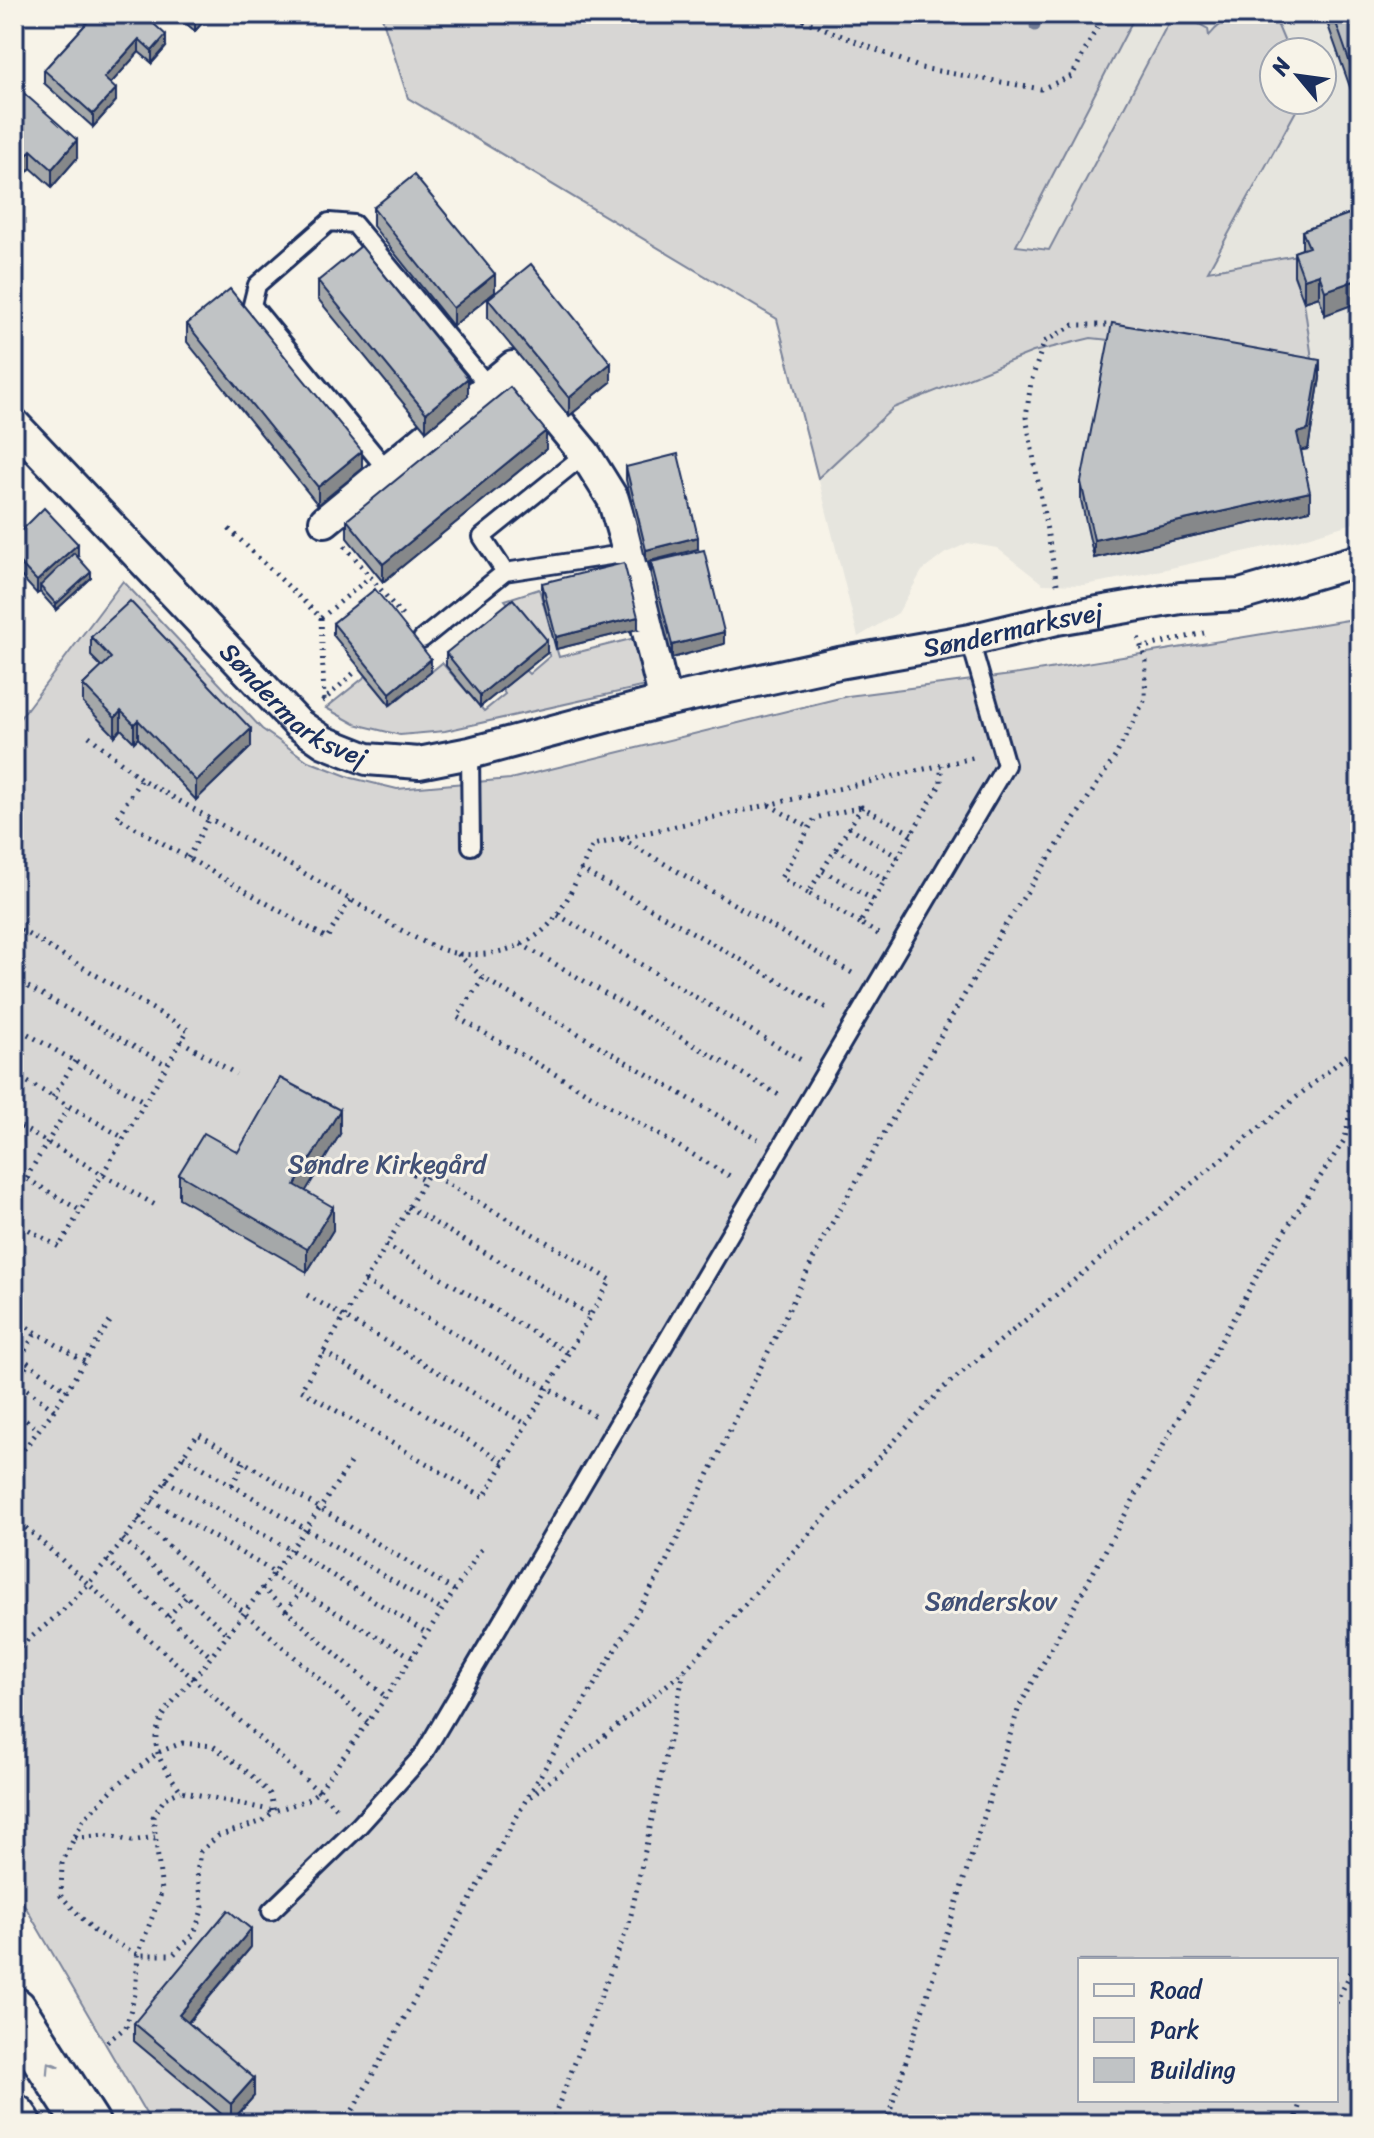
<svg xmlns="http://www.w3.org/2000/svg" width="1374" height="2138" font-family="Sriracha,sans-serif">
<rect width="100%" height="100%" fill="#f7f3e8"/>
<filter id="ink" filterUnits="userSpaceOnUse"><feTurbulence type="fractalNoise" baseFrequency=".0125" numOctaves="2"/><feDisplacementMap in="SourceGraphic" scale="16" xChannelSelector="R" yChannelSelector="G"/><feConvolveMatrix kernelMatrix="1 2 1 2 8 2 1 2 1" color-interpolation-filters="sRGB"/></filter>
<g filter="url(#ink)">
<!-- built -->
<path fill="#e6e5de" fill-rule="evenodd" d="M1136,14H1360V521L1297,540L1139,575L1084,585L1043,584L997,548L968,543L944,554L922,571L898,613L858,637L798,397L946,350L1015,247ZM1274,52H1322V100H1274Z"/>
<!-- green -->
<path fill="#d7d6d4" stroke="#798299" stroke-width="2" fill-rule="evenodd" d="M381,14H1136L1016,246L1049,250L1173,14H1181L1208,29L1209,36C1229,11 1244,14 1273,14L1289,52H1274V100H1302L1208,271L1302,254L1294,276L1304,302L1314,373L1166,346L1091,338L1033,352L893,408L818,478L777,319L408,98Z
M123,581L262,729L308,761L352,778L397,789L510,779L848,696L1019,674L1360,618V2124H152L25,1906L14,1893V726ZM1080,1960H1336V2100H1080Z
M539,589L559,657L639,637L650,685L445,731L400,735L355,724L326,708L366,676L391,705L442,663L484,711L505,694L502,689L525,670L529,674L550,656L505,600Z"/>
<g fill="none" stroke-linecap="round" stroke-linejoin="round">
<!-- stream -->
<path stroke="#727c95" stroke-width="11" d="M1035,26L1038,14"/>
<defs>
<path id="lane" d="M585,454L482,537L505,572L629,553
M387,470L252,305L257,285L329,222L354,224L489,387
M422,639L505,572
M470,753L471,846
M271,1911L358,1827L423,1755L1006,765L970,640"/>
<g id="street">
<path id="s1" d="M14,424L298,724L324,742L367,759L419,763L470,753L665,701L839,663L970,640L1057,619L1181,598L1240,595L1360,560"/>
<path d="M325,521L513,367L585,454L613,499L629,553L665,701"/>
</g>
<path id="secondary" d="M14,2010L87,2124
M14,2117L19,2124"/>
</defs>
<!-- lane casing -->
<use href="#lane" stroke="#1b2f5e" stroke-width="22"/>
<!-- street casing -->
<use href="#street" stroke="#1b2f5e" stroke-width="36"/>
<!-- secondary casing -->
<use href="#secondary" stroke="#1b2f5e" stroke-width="50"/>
<!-- path -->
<path stroke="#1b2f5e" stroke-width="5" stroke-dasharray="2 6" stroke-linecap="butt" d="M788,14L921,68L1041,89L1072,76L1104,14
M229,529L321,618L324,700
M345,546L404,618
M1057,584L1026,417L1031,382L1044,342L1074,325H1118
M321,618L370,577
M1140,648L1204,633
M322,702L356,671
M89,736L141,779
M769,805L810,828
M849,827L898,857
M622,839L852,973
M836,849L885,880
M188,858L209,818
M580,869L830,1010
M823,871L874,900
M808,893L781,878L815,818L861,807
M350,900L327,938L117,817L141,779C211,819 281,860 351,900C380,917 428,950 460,954C487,957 518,950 540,933C566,913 578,874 593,845L977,757
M558,915L801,1060
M860,923L808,893L862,807L912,834
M14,926L188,1030L59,1247L14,1221
M878,934L860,923L941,783V765
M521,944L779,1095
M458,954L483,978L758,1139
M483,978L457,1017L733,1178
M14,979L167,1065
M14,1026L145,1102
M181,1041L236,1074
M14,1074L124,1138
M53,1097L75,1061
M14,1123L157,1206
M385,1158L424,1180
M14,1171L81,1211
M429,1173L611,1280L484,1497L301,1390Z
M26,1178L69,1106
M408,1207L590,1315
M386,1245L568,1353
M365,1281L595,1416
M307,1295L526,1424
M14,1319L85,1362
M324,1352L504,1462
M14,1353L67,1390
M21,1357L36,1332
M14,1380L54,1410
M16,1381L29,1363
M14,1410L38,1430
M14,1438L25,1447
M183,1456L442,1610
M14,1462L54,1410L111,1320
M350,1463C306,1532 256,1597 207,1662C191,1683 164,1705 157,1731C151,1754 169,1774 181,1791L274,1811L307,1800L318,1792L386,1697L484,1545
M166,1481L291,1550L427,1633
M232,1485L244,1462
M152,1501L274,1572
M14,1517L339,1810
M138,1519L368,1722
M123,1539L228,1634
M107,1560L211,1657
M272,1575L412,1657
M262,1587L286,1611L386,1697
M286,1611L300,1592
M168,1617L186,1597
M14,1651C40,1630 66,1610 88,1584C129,1537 163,1485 198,1434L454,1590
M182,1743L213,1746L250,1774L270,1794L274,1811L263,1821L218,1836L200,1852L197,1873L203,1907L194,1934L173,1955H138L94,1931L61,1896L62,1863L83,1820L117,1785L159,1752Z
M530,1797L684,1671L943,1388L1360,1045
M75,1838L105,1835L132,1841L155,1837
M14,1957L22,1969
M1336,2003L1360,1954
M107,2042L126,2027L135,1994L138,1955L162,1891L153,1817L165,1798L181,1791
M345,2124L526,1800L661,1572L824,1237L1002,930L1115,757L1145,699L1146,661L1138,637
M551,2124L629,1924L684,1672
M886,2124L1019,1707L1265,1261L1345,1139L1360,1056
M1294,2124L1301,2100"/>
<!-- lane -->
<use href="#lane" stroke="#f7f3e8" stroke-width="16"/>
<!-- street -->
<use href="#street" stroke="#f7f3e8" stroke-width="30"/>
<!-- secondary -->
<use href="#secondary" stroke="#f7f3e8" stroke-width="44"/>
</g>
<!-- wall -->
<path fill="#a5a8a9" stroke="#1b2f5e" stroke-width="2" d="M95,14L166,47L152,63L139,52L110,84L116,101L93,127L44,83V70Z
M175,14H210L195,31Z
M1324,14H1360V115Z
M14,93L77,158L52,187L31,168Z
M373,208L495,292L453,326L373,226Z
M1360,210L1325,315L1319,297L1304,302L1294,275V252L1302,249V231Z
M318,281L468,396L426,431L318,299Z
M488,299L611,382L569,416L488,318Z
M187,324L362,469L318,505L187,342Z
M1320,378L1308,449L1301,450L1310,510L1094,558L1081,500V482Z
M546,449L383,582L347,538V520Z
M626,467L698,549L646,562L626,480Z
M14,538L78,556L77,557L91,578L56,610L40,592L37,594L19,574L14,582Z
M651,562L724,644L672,658L651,575Z
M542,583L638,629L556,649L542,596Z
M333,623L431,672L390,705L333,635Z
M91,637L251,747L196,800L138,738L134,742L121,729L115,736L83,703V685L102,667L91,656Z
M446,653H547L480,707L446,666Z
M340,1134L305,1191L333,1230L307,1272L179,1198V1174L238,1152Z
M251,1947L188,2023L254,2096L231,2122L134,2041V2023Z"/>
<!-- shaded-wall -->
<path fill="#86888a" stroke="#1b2f5e" stroke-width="2" d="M199,14H210L195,31V19Z
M166,35V47L152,63V51Z
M139,39V52L104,91V78Z
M116,89V101L93,127V114Z
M77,140V158L52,187V169Z
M31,150V168L14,188V170Z
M495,274V292L453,326V308Z
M1319,274V297L1304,302V279Z
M1360,279V302L1325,315V291Z
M1320,360V378L1308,449L1297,451V433Z
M611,363V382L569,416V398Z
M468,378V396L426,431V413Z
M546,431V449L383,582V564Z
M362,451V469L318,505V487Z
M1310,492V510L1094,558V540Z
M698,537V549L646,562V550Z
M78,544V556L43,589L40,586V592L37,594V581Z
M19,562V574L14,582V570Z
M91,572V578L56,610V604Z
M638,617V629L556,649V637Z
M724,632V644L672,658V645Z
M547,640V653L480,707V695Z
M431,659V672L390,705V693Z
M121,711V729L115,736V718Z
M138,720V738L134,742V724Z
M251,729V747L196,800V781Z
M340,1110V1134L295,1209V1185Z
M333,1207V1230L307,1272V1249Z
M251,1929V1947L179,2033V2015Z
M254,2078V2096L231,2122V2104Z"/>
<!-- building -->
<path fill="#c0c3c5" stroke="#1b2f5e" stroke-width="2" d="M95,14H143L166,35L152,51L139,39L104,78L116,89L93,114L44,70Z
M189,14H199L195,19Z
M1333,14H1360V92Z
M18,88L77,140L52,169L31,150L14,170V93Z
M414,175L495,274L453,308L373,208Z
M1360,210V279L1325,291L1319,274L1304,279L1294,252L1309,247L1302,231Z
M361,246L468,378L426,413L318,281Z
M531,264L611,363L569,398L488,299Z
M230,289L362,451L318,487L187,324Z
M1112,323L1320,360L1308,430L1297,433L1310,492L1094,540L1081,482Z
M510,387L546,431L383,564L347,520Z
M678,454L698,537L646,550L626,467Z
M44,508L78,544L37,581L19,562L14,570V538Z
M704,550L724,632L672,645L651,562Z
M74,553L91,572L56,604L40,586Z
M624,563L638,617L556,637L542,583Z
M375,589L431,659L390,693L333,623Z
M513,599L547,640L480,695L446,653Z
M130,601L251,729L196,781L138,720L134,724L121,711L115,718L83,685L111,658L91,637Z
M280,1078L340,1110L295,1185L333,1207L307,1249L179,1174L204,1133L238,1152Z
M228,1910L251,1929L179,2015L254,2078L231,2104L134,2023Z"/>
<!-- one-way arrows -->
<defs><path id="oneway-chevron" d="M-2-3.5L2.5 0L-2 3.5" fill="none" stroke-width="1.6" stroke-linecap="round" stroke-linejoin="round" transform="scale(2)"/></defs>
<use stroke="#8991a3" href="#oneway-chevron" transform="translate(51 2067) rotate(-123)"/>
</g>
<g text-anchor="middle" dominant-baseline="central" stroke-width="6" stroke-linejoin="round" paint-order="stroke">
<!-- street labels -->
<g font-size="26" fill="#1b2f5e" stroke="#f7f3e8">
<text stroke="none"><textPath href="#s1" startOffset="1152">Søndermarksvej</textPath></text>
<text stroke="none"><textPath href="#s1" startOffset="398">Søndermarksvej</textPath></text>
</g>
<!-- park labels -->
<g font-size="26" fill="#415076" stroke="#f7f3e8">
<text x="387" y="1164">Søndre Kirkegård</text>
<text x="991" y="1601">Sønderskov</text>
</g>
</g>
<!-- margin -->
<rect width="1374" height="2138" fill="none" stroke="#f7f3e8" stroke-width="48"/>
<rect x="24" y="24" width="1326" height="2090" fill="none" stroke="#1b2f5e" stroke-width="3" filter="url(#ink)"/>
<!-- legend -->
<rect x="1078" y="1958" width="260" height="144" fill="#f7f3e8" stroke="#9fa5b1" stroke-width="2"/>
<rect x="1094" y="1984" width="40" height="12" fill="#f7f3e8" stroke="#9fa5b1" stroke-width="2"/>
<text x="1150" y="1998" font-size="24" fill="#1b2f5e">Road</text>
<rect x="1094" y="2018" width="40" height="24" fill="#d7d6d4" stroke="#9fa5b1" stroke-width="2"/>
<text x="1150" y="2038" font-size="24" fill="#1b2f5e">Park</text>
<rect x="1094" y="2058" width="40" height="24" fill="#c0c3c5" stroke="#9fa5b1" stroke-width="2"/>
<text x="1150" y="2078" font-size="24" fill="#1b2f5e">Building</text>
<!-- north arrow -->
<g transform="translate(1298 76) rotate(299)"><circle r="38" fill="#f7f3e8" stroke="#9fa5b1" stroke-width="2"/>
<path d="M0-6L14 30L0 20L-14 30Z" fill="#1b2f5e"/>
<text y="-12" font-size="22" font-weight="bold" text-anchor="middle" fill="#1b2f5e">N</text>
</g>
</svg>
